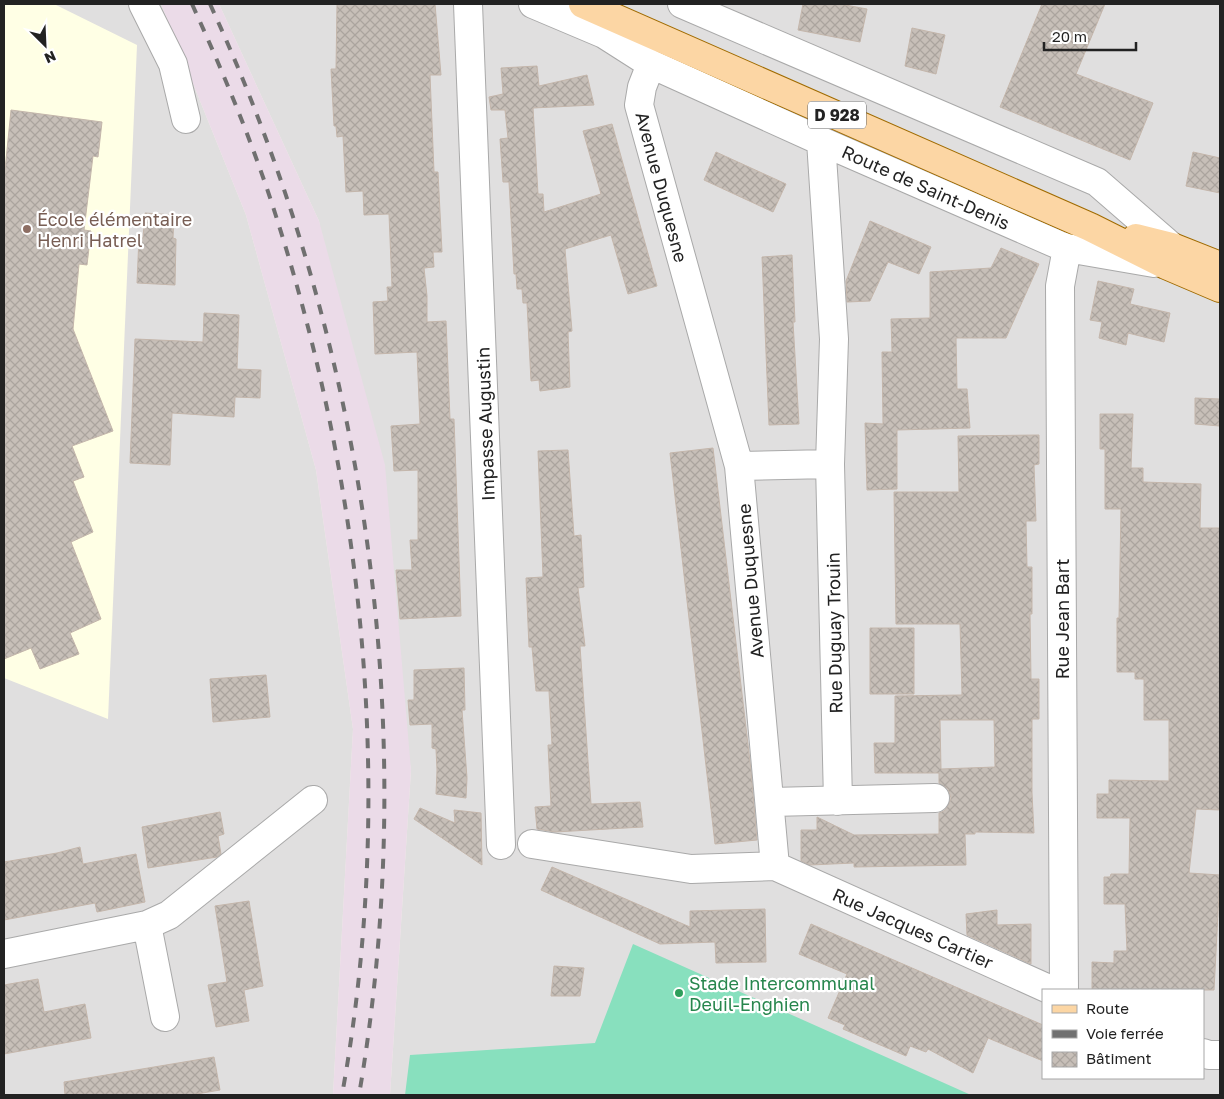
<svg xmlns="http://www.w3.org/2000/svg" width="1224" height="1099" font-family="'Golos Text',sans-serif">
<defs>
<pattern id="building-cross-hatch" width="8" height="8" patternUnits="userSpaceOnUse" patternTransform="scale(1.25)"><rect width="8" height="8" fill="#c7bfb8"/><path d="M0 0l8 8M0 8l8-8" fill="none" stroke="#aba49e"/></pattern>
</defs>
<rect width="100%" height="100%" fill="#f2efe9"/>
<!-- residential -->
<path fill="#e0dfdf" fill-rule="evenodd" d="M4,4H161L246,215L316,470L353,729L333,1095H4Z
M219,4H1220V1095H390L411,770L319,221ZM1043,990H1203V1078H1043Z"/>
<!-- education -->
<path fill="#ffffe5" d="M4,4H54L137,45L108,719L4,678Z"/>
<!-- railway -->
<path fill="#ebdbe8" d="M161,4H219L319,221L385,465L411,770L390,1095H333L353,729L316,470L246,215Z"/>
<!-- pitch -->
<path fill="#88e0be" d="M633,944L971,1095H405L410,1055L595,1043Z"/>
<!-- building -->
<path fill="url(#building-cross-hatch)" stroke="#c4b6ab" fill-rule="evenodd" d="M337,4H435L441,75H430L434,172H438L442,252H433L434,267L424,268L427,296V322L446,321L450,419H454L461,616L400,619L396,570H412L410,540H418V470L394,471L391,426L420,424L417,352L375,354L373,302L388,301L387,287H392L389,214L364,215L363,191L346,192L343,136L337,137L336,126H334L331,69H336Z
M803,4H840L867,9L860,42L798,30Z
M1042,4H1105L1076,74L1153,103L1130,160L1000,107Z
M912,28L945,35L936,74L905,66Z
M537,66L539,86L587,75L594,105L533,108L538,194H543L544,212L601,194L583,131L612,124L657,286L628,294L611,235L565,249L572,331L568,332L570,387L540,391L539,380L531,381L527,303H523L522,289H517L516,274H514L509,182H503L500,139L508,138L505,110H491L489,97L503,94L501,68Z
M11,110L102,122L98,157L93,156L84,230L91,231L87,265L79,264L73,329L113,431L72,446L84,477L73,481L93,532L71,542L101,619L70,633L79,654L40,669L31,648L4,659V170H5Z
M716,152L786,184L773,212L704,180Z
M1193,152L1220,158V193L1186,186Z
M145,213L174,215L173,238L176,239L175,285L137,283L139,237L143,238Z
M870,221L931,247L919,274L888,262L870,301L847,302L846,281Z
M1001,248L1039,264L1006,338H956L957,389H967L970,428L897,430V489L867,490L865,423L883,424L882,352H892L891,319L930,318V272L991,268Z
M792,255L795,322H793L799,424L769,425L762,257Z
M1098,281L1134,289L1130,304L1170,313L1164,342L1128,333L1126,345L1099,338L1102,322L1090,320Z
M204,313L239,315L237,369L261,370L260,398L235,397L234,417L172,413L170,465L130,463L135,339L203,342Z
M1195,398L1220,399V426L1195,424Z
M1100,414H1133L1131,468H1143V482L1201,484L1200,528H1220V810L1196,809L1189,873L1220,875L1214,990H1092V962L1114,963V951H1127L1125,904H1104V877H1110L1111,874H1129L1130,818H1097V794H1109V780L1169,781V720H1144V679H1135V672H1117V618H1119L1121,509H1105V449H1100Z
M1039,435V464L1034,465L1036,521H1026L1027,567H1032V614H1030L1031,679H1039V719H1032V793L1034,833L975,832V834H965L966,865L854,867V863L810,865L801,861V830H817V817L854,835L939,834V813L944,811L948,806L951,798L948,789L939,783V773H875L874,743H895V696L962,695L960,624H896L894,492H959L958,436ZM940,720H994L995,767L941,769Z
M713,448L751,770L757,840L715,844L670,453Z
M568,450L574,536L581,535L584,587L578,588L585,646H580L591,804L640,802L643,827L555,832L537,829L535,807L551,806L548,745H552L549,691H536L532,647H529L526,578L543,577L538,451Z
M870,628H914V694H870Z
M464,668L465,710H462L467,778L466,798L436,794L437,770L436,749L432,748V724L410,725L408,700H414V670Z
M266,675L270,717L213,722L210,679Z
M420,808L455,823L454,810L481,813L482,865L414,819Z
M220,812L224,834L218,836L221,854L217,857L148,868L142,827Z
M80,847L83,864L136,854L145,902L97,912L95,903L4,920V862L57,853Z
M552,867L690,927V911L765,909L766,962L716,963L715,942L660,944L541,890Z
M249,901L263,986L244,990L249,1021L216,1027L208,985L227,982L215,906Z
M997,910V925L1031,924V964L967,935L966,914Z
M811,924L1043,1025V1061L988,1038L973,1073L928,1049L926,1052L910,1046L906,1056L843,1029L845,1025L828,1018L847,974L799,954Z
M554,966L584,968L580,996H551Z
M38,979L44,1012L85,1004L91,1038L4,1054V985Z
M214,1057L220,1090L191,1095H65L64,1082Z"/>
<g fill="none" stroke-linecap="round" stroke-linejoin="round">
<defs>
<path id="minor" d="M143,4L173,64L186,119
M468,4L501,845
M533,4L604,34L651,64L821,141L1059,245L1067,248L1154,263
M682,4L1097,182L1172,247
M821,141L834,339L830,464L838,801
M739,466L830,464
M771,802L935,798
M532,844L691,869L775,866L739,466L639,105L642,87L651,64
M775,866L1051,990
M147,925L169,915L313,800
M4,954L147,925L165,1017
M1064,990L1060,286L1067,248
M1203,1053L1209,1055H1220"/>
<path id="major" d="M583,4L1090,227L1166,265L1220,288
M1136,238L1172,247L1220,266"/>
</defs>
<!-- minor casing -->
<use href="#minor" stroke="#a9a9a9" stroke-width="30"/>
<!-- major casing -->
<use href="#major" stroke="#a06b00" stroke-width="30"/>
<!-- minor -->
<use href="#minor" stroke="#fff" stroke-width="28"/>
<!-- major -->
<use href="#major" stroke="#fcd6a4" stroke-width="28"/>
<!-- rail -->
<path stroke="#707070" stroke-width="4" stroke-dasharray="10 10" stroke-linecap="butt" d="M192,4C223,72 252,141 275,213C366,496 395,802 342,1095
M210,4C366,342 422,728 359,1095"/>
</g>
<!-- markers -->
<circle fill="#8d6e63" stroke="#fff" stroke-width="2" cx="27" cy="229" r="5"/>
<circle fill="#2e9e5b" stroke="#fff" stroke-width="2" cx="679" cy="993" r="5"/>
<g text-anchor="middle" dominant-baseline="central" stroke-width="4.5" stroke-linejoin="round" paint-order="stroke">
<!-- shield labels -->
<rect fill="#fff" stroke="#646464" stroke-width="1" x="808" y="101.5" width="58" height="27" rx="4"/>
<g font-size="16" font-weight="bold" fill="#222">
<text x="837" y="115">D 928</text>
</g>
<!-- street labels -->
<g font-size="18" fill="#222" stroke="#fff">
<text transform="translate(662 187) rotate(75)">Avenue Duquesne</text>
<text transform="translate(926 187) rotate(24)">Route de Saint-Denis</text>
<text transform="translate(485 424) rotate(-92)">Impasse Augustin</text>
<text transform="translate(750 581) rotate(-95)">Avenue Duquesne</text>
<text transform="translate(1062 619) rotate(-90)">Rue Jean Bart</text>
<text transform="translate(834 633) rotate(-91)">Rue Duguay Trouin</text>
<text transform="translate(913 928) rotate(24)">Rue Jacques Cartier</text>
</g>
<!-- education labels -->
<g font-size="18" fill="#785e54" stroke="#fff" text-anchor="start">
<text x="37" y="219">École élémentaire<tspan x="37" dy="21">Henri Hatrel</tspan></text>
</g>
<!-- leisure labels -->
<g font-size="18" fill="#27864d" stroke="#fff" text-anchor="start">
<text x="689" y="983">Stade Intercommunal<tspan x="689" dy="21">Deuil-Enghien</tspan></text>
</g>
</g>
<!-- border -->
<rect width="1224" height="1099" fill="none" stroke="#222222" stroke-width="10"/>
<!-- legend -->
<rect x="1042" y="989" width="162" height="90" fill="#ffffff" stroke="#a7a7a7"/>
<rect x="1052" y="1005" width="25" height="8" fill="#fcd6a4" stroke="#a7a7a7"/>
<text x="1086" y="1014" font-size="15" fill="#222222">Route</text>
<rect x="1052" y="1030" width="25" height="8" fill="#707070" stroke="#a7a7a7"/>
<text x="1086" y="1039" font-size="15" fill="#222222">Voie ferrée</text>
<rect x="1052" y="1052" width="25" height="15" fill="url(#building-cross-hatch)" stroke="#a7a7a7"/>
<text x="1086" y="1064" font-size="15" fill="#222222">Bâtiment</text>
<!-- north arrow -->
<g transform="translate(45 45) rotate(156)" stroke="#ffffff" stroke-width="4" paint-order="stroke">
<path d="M0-4L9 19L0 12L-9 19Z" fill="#222222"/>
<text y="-8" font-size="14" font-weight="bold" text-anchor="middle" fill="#222222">N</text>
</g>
<!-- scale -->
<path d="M1044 42v8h92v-8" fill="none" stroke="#222222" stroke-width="2.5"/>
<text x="1052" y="42" font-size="15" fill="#222222" stroke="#ffffff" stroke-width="4" paint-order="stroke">20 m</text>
</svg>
